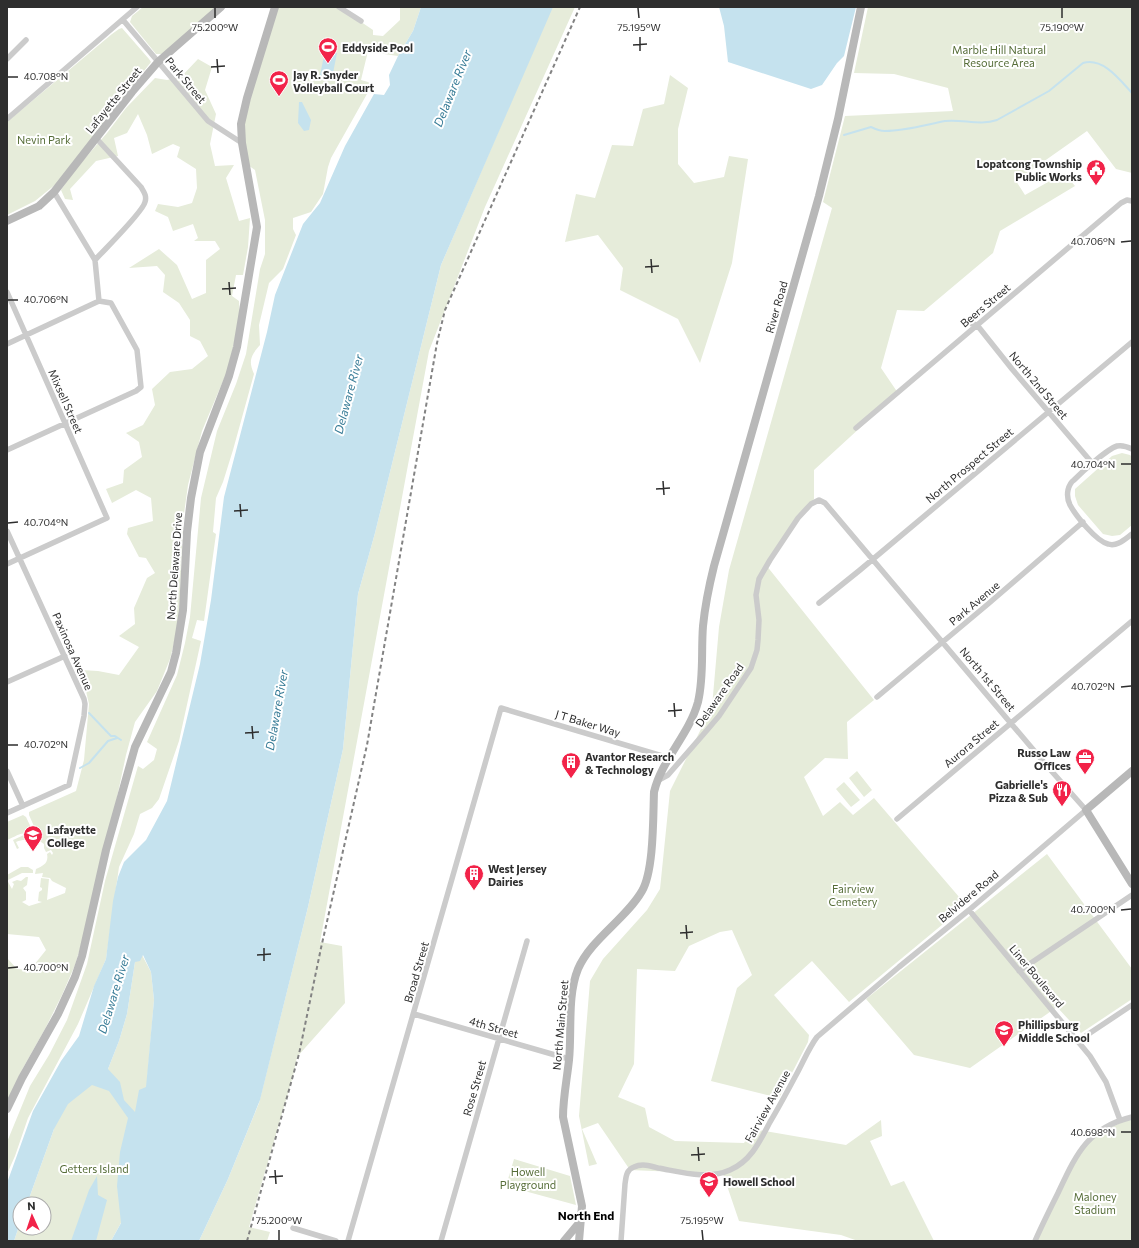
<svg xmlns="http://www.w3.org/2000/svg" width="1139" height="1248" font-family="Commissioner,sans-serif">
<rect width="100%" height="100%" fill="#fff"/>
<!-- green -->
<path fill="#e6ecda" d="M143,7H217L163,54H156L130,22L132,16Z
M275,7H339L373,30V35L383,36L400,20V7H421L413,31L398,56L384,54L369,47L361,80L368,82L372,85L331,158L328,167L323,194L311,212L293,218V229L296,235L283,269L269,283L259,325L260,345C251,355 248,361 254,374L233,450L223,482L216,498L213,532L216,534L204,621L197,620L192,638L201,641L179,741L159,799L152,808L140,814L134,834L119,867L106,959L78,1024L28,1118L15,1156L7,1174V1142L30,1086L49,1055L67,1020L87,964L105,881L138,766L143,769L154,760L157,749L147,742L177,675L185,643L190,617L201,498L217,431L236,384L246,354L260,269L265,254V220L255,170L245,163L241,124Z
M552,7H575L485,207L429,351L320,942L342,946L345,1003L297,1057L293,1076L249,1227L270,1232L267,1241H199L228,1179L259,1103L308,907L343,749L358,594L375,533L441,265Z
M868,7H1132V173L1116,169L1087,131L1016,181L1025,195L1064,173L1075,186L1000,231L993,253L924,311L897,310L881,368L898,393L814,470V499L766,565L874,700L847,722L848,759L825,758L804,777L823,816L840,802L853,815L874,798L966,905L849,1002L812,961L774,995L809,1035L808,1042L779,1098L711,1081L737,988L752,975L732,930L720,932L689,946L675,971L637,969L634,1064L618,1097L645,1108L649,1127L675,1141L744,1143L753,1129L846,1145L881,1120L882,1136L870,1141L891,1186L904,1181L934,1241H858L841,1235L739,1221L723,1174L630,1170L598,1123L582,1129L597,1164L589,1166L579,1116L590,981L603,959L647,910L660,889L670,791L712,707L719,627L729,570L832,208L823,202L845,116L953,111L948,88L894,74L854,73Z
M122,28L149,59L151,62L56,184L35,201L7,215V122L112,34L119,29Z
M198,59L212,67L205,90L216,114L210,144L215,166L234,165L226,178L239,221L250,218L248,247L243,275H236L232,296L239,301L240,317L228,369L202,431L188,485L183,521L179,623L170,659L157,691L135,722L126,755L116,802L86,928L75,965L62,995L45,1029L23,1068L7,1101V1013L8,994L7,958L17,969L30,970L46,950L39,937L7,934V880L12,889L14,884L12,882L17,880L21,881L26,877H28L27,885L23,888L26,892V900L22,902L29,906L42,902L38,901L39,892L42,890V888L40,887L41,878L49,879L47,900L65,893L66,888L52,881L50,878L42,877L43,873L35,874L36,869C43,866 49,863 47,854L50,852L52,855L53,853L51,850L46,852L44,848V844L41,842L29,815V812L76,791L84,760L89,704L81,670L98,671L119,675L139,647L119,636L135,624L134,608L147,578L155,573L146,558L139,557L127,534L128,528L153,521L151,498L136,490L112,503L106,489L123,483L124,470L142,457L139,442L126,433L143,425L155,405L152,389L170,372L192,369L208,356L200,341L190,336V320L179,303L163,292L165,275L157,266L129,268L159,249L177,265L192,299L206,293V260L220,249L215,241H194L198,238L193,224L173,231L168,217L155,211L158,204L178,207L192,203L197,188L196,169L177,157L180,147L173,144L152,154L147,135L138,114L127,133L114,138L118,156L96,161L70,189L73,200L65,199L61,190L74,171L107,133L126,108L155,78L167,80L181,77Z
M670,75L688,88L678,129V164L694,183L724,177L729,156L748,159L732,263L700,363L678,319L620,290L623,268L598,235L565,242L576,194L595,198L612,145L633,146L643,109L664,104Z
M1122,453L1130,455L1132,457V525L1120,535L1112,536L1103,534L1078,505L1075,496V489L1112,456Z
M857,771L872,790L864,797L849,778Z
M844,782L860,800L851,807L836,789Z
M23,815L26,817L35,836C23,830 19,835 7,840V822Z
M24,835C30,835 36,838 39,844L35,845C30,838 23,839 16,842L19,848L17,849L13,840Z
M1047,854L1132,969V999L1081,1033L1057,1007L970,1068L914,1055L866,999Z
M21,867H28L33,870V873H22L8,880L7,875Z
M142,955L151,972L154,1000L147,1082L145,1179L111,1241H14L20,1223V1228H44V1204H27L54,1129L55,1116L62,1102L108,1069L119,1041L127,1014L135,962Z
M1132,1117V1241H1035L1075,1158L1092,1137Z
M514,1159L570,1176L576,1205L506,1186Z"/>
<!-- water -->
<path fill="#c5e2ee" fill-rule="evenodd" d="M421,7H553L441,265L375,533L358,594L343,749L308,907L260,1100L228,1179L199,1241H111L121,1223L117,1186L120,1152L128,1118L109,1091L92,1085L68,1104L54,1129L27,1204H20V1223L14,1241H7V1183L33,1111L61,1061L79,1036L94,986L106,959L113,901L118,877L124,862L146,840L167,801L200,664L211,600L224,497L267,332L275,295L303,224L320,203L345,146L374,94L384,95L390,85L389,75L398,56L413,31ZM143,955L151,972L154,1000L146,1087L139,1090L135,1112L124,1100L120,1082L108,1069L119,1041L127,1014L135,962L140,961Z
M719,7H856L844,56L837,63L822,85L811,89L728,62L724,26Z
M325,51L337,53L332,78L320,75Z
M299,102H302L311,120L309,130L304,131L298,123Z
M97,1176L98,1195L107,1200L96,1241H71L89,1190Z"/>
<g fill="none" stroke-linecap="round" stroke-linejoin="round">
<!-- stream -->
<path stroke="#c5e2ee" stroke-width="2" d="M844,135L871,127C875,129 880,131 885,131C905,131 925,125 945,121C963,119 980,126 997,120L1049,91L1083,63C1103,57 1120,80 1132,93
M89,713L111,736H115L121,740
M80,768L89,763L108,741L117,738"/>
<!-- street -->
<path stroke="#cbcbcb" stroke-width="5.5" d="M339,7L361,21
M123,20L208,121L242,143
M7,59L26,40
M7,119L137,7
M54,192L95,260L99,301
M95,260C104,250 143,212 145,202C147,196 144,192 141,187L96,138
M7,292L107,518L7,564
M969,323L977,325L1012,369L1093,464
M7,344L99,301
M856,428L1121,203L1127,200L1132,201
M1132,449C1128,447 1122,445 1117,446C1107,449 1082,472 1074,480C1071,482 1069,486 1068,490C1067,495 1068,501 1070,505C1076,516 1096,541 1108,544C1117,547 1125,539 1132,534
M7,450L136,391L141,387L137,350L111,303L99,301
M7,531L84,699L85,704L84,716L69,785L7,813
M819,603L860,570L1132,342
M7,682L65,656
M877,697L988,604L1083,522
M7,771L23,806
M897,819L1132,621
M969,910L1090,1056L1106,1082L1120,1120
M1019,971L1132,895
M414,1014L569,1059
M1078,1041L1132,1005
M293,1228L336,1241
M348,1241L501,708L669,758
M441,1241L527,941
M621,1241L625,1184C626,1177 626,1170 634,1167C642,1163 651,1166 658,1168C681,1172 708,1180 730,1170C751,1161 760,1141 770,1122C779,1107 787,1092 795,1077C803,1063 808,1049 817,1037L899,967L969,910L1086,810L1047,766L825,503L819,500L811,504L798,518L770,560L759,579L756,595L759,620L758,640L757,650L751,668L719,716L708,729L668,775L657,781
M1035,1241C1042,1225 1050,1209 1058,1193C1076,1155 1087,1128 1132,1117"/>
<!-- secondary -->
<path stroke="#b8b8b8" stroke-width="8" d="M7,221L39,206L54,192L132,92L158,62L221,7
M1132,771L1086,810L1132,884
M7,1109L22,1078L58,1014L75,977L82,956L106,850L135,747L171,672L176,653L183,610L187,532L191,498L200,452L229,376L237,347L257,227L242,143L241,124L247,98L275,7
M564,1241L579,1223
M579,1241L582,1206L563,1117C563,1098 567,1079 569,1060C572,1031 567,996 578,969C591,939 626,919 642,891C654,870 653,818 654,792C662,759 689,735 698,702C704,677 701,651 703,626C705,606 709,586 714,566L819,196L838,119L861,7"/>
<!-- rail -->
<path stroke="#838383" stroke-width="2" stroke-dasharray="4 3" stroke-linecap="butt" d="M247,1241L299,1054L321,948L367,745L437,343L445,310L580,7"/>
</g>
<!-- ticks -->
<path fill="none" stroke="#2e2e2e" stroke-width="1.5" d="M215,8V18M638,8L639,18M1062,8V18M640,37V51M633,45L647,44M217,59L218,73M211,67L225,66M8,77H18M1121,242L1131,241M651,259L652,273M645,267L659,266M229,282L230,295M222,289L236,288M8,300H18M1121,464H1131M663,481L664,495M656,489L670,488M240,504L241,517M234,511L248,510M8,523L18,522M1121,687L1131,686M674,703L675,717M668,711L682,710M252,726L253,739M245,733L259,732M8,745H18M1121,910L1131,909M686,925L687,939M680,933L693,932M264,948V961M257,955L271,954M8,968L18,967M1121,1132H1131M698,1147L699,1161M691,1155L705,1154M275,1170L276,1184M269,1177L283,1176M279,1230V1240M702,1230L703,1240"/>
<!-- icons -->
<defs>
<symbol id="stadium-pin" viewBox="-11 -11 22 30"><path d="M0 17L-7.5 6A9.5 9.5 0 1 1 7.5 6Z" fill="#f22349" stroke="#fff"/><path d="M0-5a6.5 5 0 1 0 0 10a6.5 5 0 1 0 0-10ZM-3.5-1.8h7v3.6h-7Z" fill="#fff"/></symbol>
<symbol id="civic-pin" viewBox="-11 -11 22 30"><path d="M0 17L-7.5 6A9.5 9.5 0 1 1 7.5 6Z" fill="#f22349" stroke="#fff"/><path d="M-.6-6.5H3V-4.5H.6V-3L4-1V1h2V6H-6V1h2V-1L-.6-3ZM-1.2 2.5V6h2.4V2.5Z" fill="#fff"/></symbol>
<symbol id="office-pin" viewBox="-11 -11 22 30"><path d="M0 17L-7.5 6A9.5 9.5 0 1 1 7.5 6Z" fill="#f22349" stroke="#fff"/><path d="M-6-3h4V-5.5h4V-3h4V5H-6ZM-1-4.5V-3h2v-1.5ZM-6 0V1H6V0Z" fill="#fff"/></symbol>
<symbol id="building-pin" viewBox="-11 -11 22 30"><path d="M0 17L-7.5 6A9.5 9.5 0 1 1 7.5 6Z" fill="#f22349" stroke="#fff"/><path d="M-4-6H4V6H1V3H-1V6H-4ZM-2.5-4.3h1.7v1.8h-1.7ZM.8-4.3h1.7v1.8H.8ZM-2.5-1h1.7V.8h-1.7ZM.8-1h1.7V.8H.8Z" fill="#fff"/></symbol>
<symbol id="restaurant-pin" viewBox="-11 -11 22 30"><path d="M0 17L-7.5 6A9.5 9.5 0 1 1 7.5 6Z" fill="#f22349" stroke="#fff"/><path d="M-5-6h1v4h1v-4h1v4h1v-4h1v5L-1.5 .5V6h-2V.5L-5-1ZM5-6V6H3V1.5H1.5Q1.5-4 5-6Z" fill="#fff"/></symbol>
<symbol id="university-pin" viewBox="-11 -11 22 30"><path d="M0 17L-7.5 6A9.5 9.5 0 1 1 7.5 6Z" fill="#f22349" stroke="#fff"/><path d="M0-5L7-2L0 1L-7-2ZM-4 1L0 2.5L4 1V4Q0 6-4 4Z" fill="#fff"/></symbol>
<symbol id="school-pin" viewBox="-11 -11 22 30"><path d="M0 17L-7.5 6A9.5 9.5 0 1 1 7.5 6Z" fill="#f22349" stroke="#fff"/><path d="M0-5L7-2L0 1L-7-2ZM-4 1L0 2.5L4 1V4Q0 6-4 4Z" fill="#fff"/></symbol>
</defs>
<g fill-rule="evenodd">
<use href="#stadium-pin" x="317" y="36" width="22" height="30"/>
<use href="#stadium-pin" x="268" y="69" width="22" height="30"/>
<use href="#civic-pin" x="1085" y="158" width="22" height="30"/>
<use href="#office-pin" x="1074" y="747" width="22" height="30"/>
<use href="#building-pin" x="560" y="751" width="22" height="30"/>
<use href="#restaurant-pin" x="1051" y="779" width="22" height="30"/>
<use href="#university-pin" x="22" y="824" width="22" height="30"/>
<use href="#building-pin" x="463" y="863" width="22" height="30"/>
<use href="#school-pin" x="993" y="1019" width="22" height="30"/>
<use href="#school-pin" x="698" y="1170" width="22" height="30"/>
</g>
<g text-anchor="middle" dominant-baseline="central" stroke-width="4" stroke-linejoin="round" paint-order="stroke">
<!-- poi labels -->
<g font-size="11" font-weight="bold" fill="#2e2e2e" stroke="#fff" text-anchor="start">
<text x="342" y="47">Eddyside Pool</text>
<text x="293" y="74">Jay R. Snyder<tspan x="293" dy="13">Volleyball Court</tspan></text>
<text x="1082" y="163" text-anchor="end">Lopatcong Township<tspan x="1082" dy="13">Public Works</tspan></text>
<text x="1071" y="752" text-anchor="end">Russo Law<tspan x="1071" dy="13">Offices</tspan></text>
<text x="585" y="756">Avantor Research<tspan x="585" dy="13">&amp; Technology</tspan></text>
<text x="1048" y="784" text-anchor="end">Gabrielle's<tspan x="1048" dy="13">Pizza &amp; Sub</tspan></text>
<text x="47" y="829">Lafayette<tspan x="47" dy="13">College</tspan></text>
<text x="488" y="868">West Jersey<tspan x="488" dy="13">Dairies</tspan></text>
<text x="1018" y="1024">Phillipsburg<tspan x="1018" dy="13">Middle School</tspan></text>
<text x="723" y="1181">Howell School</text>
</g>
<!-- park labels -->
<g font-size="11" fill="#566d38" stroke="#fff">
<text x="999" y="49">Marble Hill Natural<tspan x="999" dy="13">Resource Area</tspan></text>
<text x="44" y="139">Nevin Park</text>
<text x="853" y="888">Fairview<tspan x="853" dy="13">Cemetery</tspan></text>
<text x="94" y="1168">Getters Island</text>
<text x="528" y="1171">Howell<tspan x="528" dy="13">Playground</tspan></text>
<text x="1095" y="1196">Maloney<tspan x="1095" dy="13">Stadium</tspan></text>
</g>
<!-- street labels -->
<g font-size="11" fill="#2e2e2e" stroke="#fff">
<text transform="translate(186 80) rotate(50)">Park Street</text>
<text transform="translate(113 100) rotate(-51)">Lafayette Street</text>
<text transform="translate(985 305) rotate(-40)">Beers Street</text>
<text transform="translate(776 307) rotate(-74)">River Road</text>
<text transform="translate(1039 385) rotate(50)">North 2nd Street</text>
<text transform="translate(66 401) rotate(66)">Mixsell Street</text>
<text transform="translate(969 465) rotate(-40)">North Prospect Street</text>
<text transform="translate(174 566) rotate(-86)">North Delaware Drive</text>
<text transform="translate(974 603) rotate(-40)">Park Avenue</text>
<text transform="translate(73 651) rotate(66)">Paxinosa Avenue</text>
<text transform="translate(988 679) rotate(50)">North 1st Street</text>
<text transform="translate(719 695) rotate(-55)">Delaware Road</text>
<text transform="translate(588 723) rotate(17)">J T Baker Way</text>
<text transform="translate(971 743) rotate(-40)">Aurora Street</text>
<text transform="translate(968 896) rotate(-40)">Belvidere Road</text>
<text transform="translate(416 972) rotate(-74)">Broad Street</text>
<text transform="translate(1037 976) rotate(50)">Liner Boulevard</text>
<text transform="translate(560 1025) rotate(-85)">North Main Street</text>
<text transform="translate(494 1027) rotate(16)">4th Street</text>
<text transform="translate(474 1088) rotate(-74)">Rose Street</text>
<text transform="translate(767 1106) rotate(-61)">Fairview Avenue</text>
</g>
<!-- water labels -->
<g font-size="12" font-style="italic" fill="#367b96" stroke="#fff">
<text transform="translate(452 88) rotate(-68)">Delaware River</text>
<text transform="translate(348 394) rotate(-75)">Delaware River</text>
<text transform="translate(276 710) rotate(-80)">Delaware River</text>
<text transform="translate(113 994) rotate(-73)">Delaware River</text>
</g>
<!-- neighbourhood labels -->
<g font-size="12" font-weight="bold" fill="#000" stroke="#fff">
<text x="586" y="1215">North End</text>
</g>
</g>
<g font-size="10" text-anchor="middle" fill="#2e2e2e" stroke="#fff" stroke-width="4" stroke-linejoin="round" paint-order="stroke">
<text x="215" y="31">75.200°W</text>
<text x="639" y="31">75.195°W</text>
<text x="1062" y="31">75.190°W</text>
<text x="46" y="80">40.708°N</text>
<text x="1093" y="245">40.706°N</text>
<text x="46" y="303">40.706°N</text>
<text x="1093" y="468">40.704°N</text>
<text x="46" y="526">40.704°N</text>
<text x="1093" y="690">40.702°N</text>
<text x="46" y="748">40.702°N</text>
<text x="1093" y="913">40.700°N</text>
<text x="46" y="971">40.700°N</text>
<text x="1093" y="1136">40.698°N</text>
<text x="279" y="1224">75.200°W</text>
<text x="702" y="1224">75.195°W</text>
</g>
<!-- border -->
<rect width="1139" height="1248" fill="none" stroke="#2e2e2e" stroke-width="16"/>
<!-- north arrow -->
<g transform="translate(32 1216) rotate(357)"><circle r="19" fill="#ffffff" stroke="#ababab"/>
<path d="M0-3L7 15L0 10L-7 15Z" fill="#f22349"/>
<text y="-6" font-size="11" font-weight="bold" text-anchor="middle" fill="#2e2e2e">N</text>
</g>
</svg>
